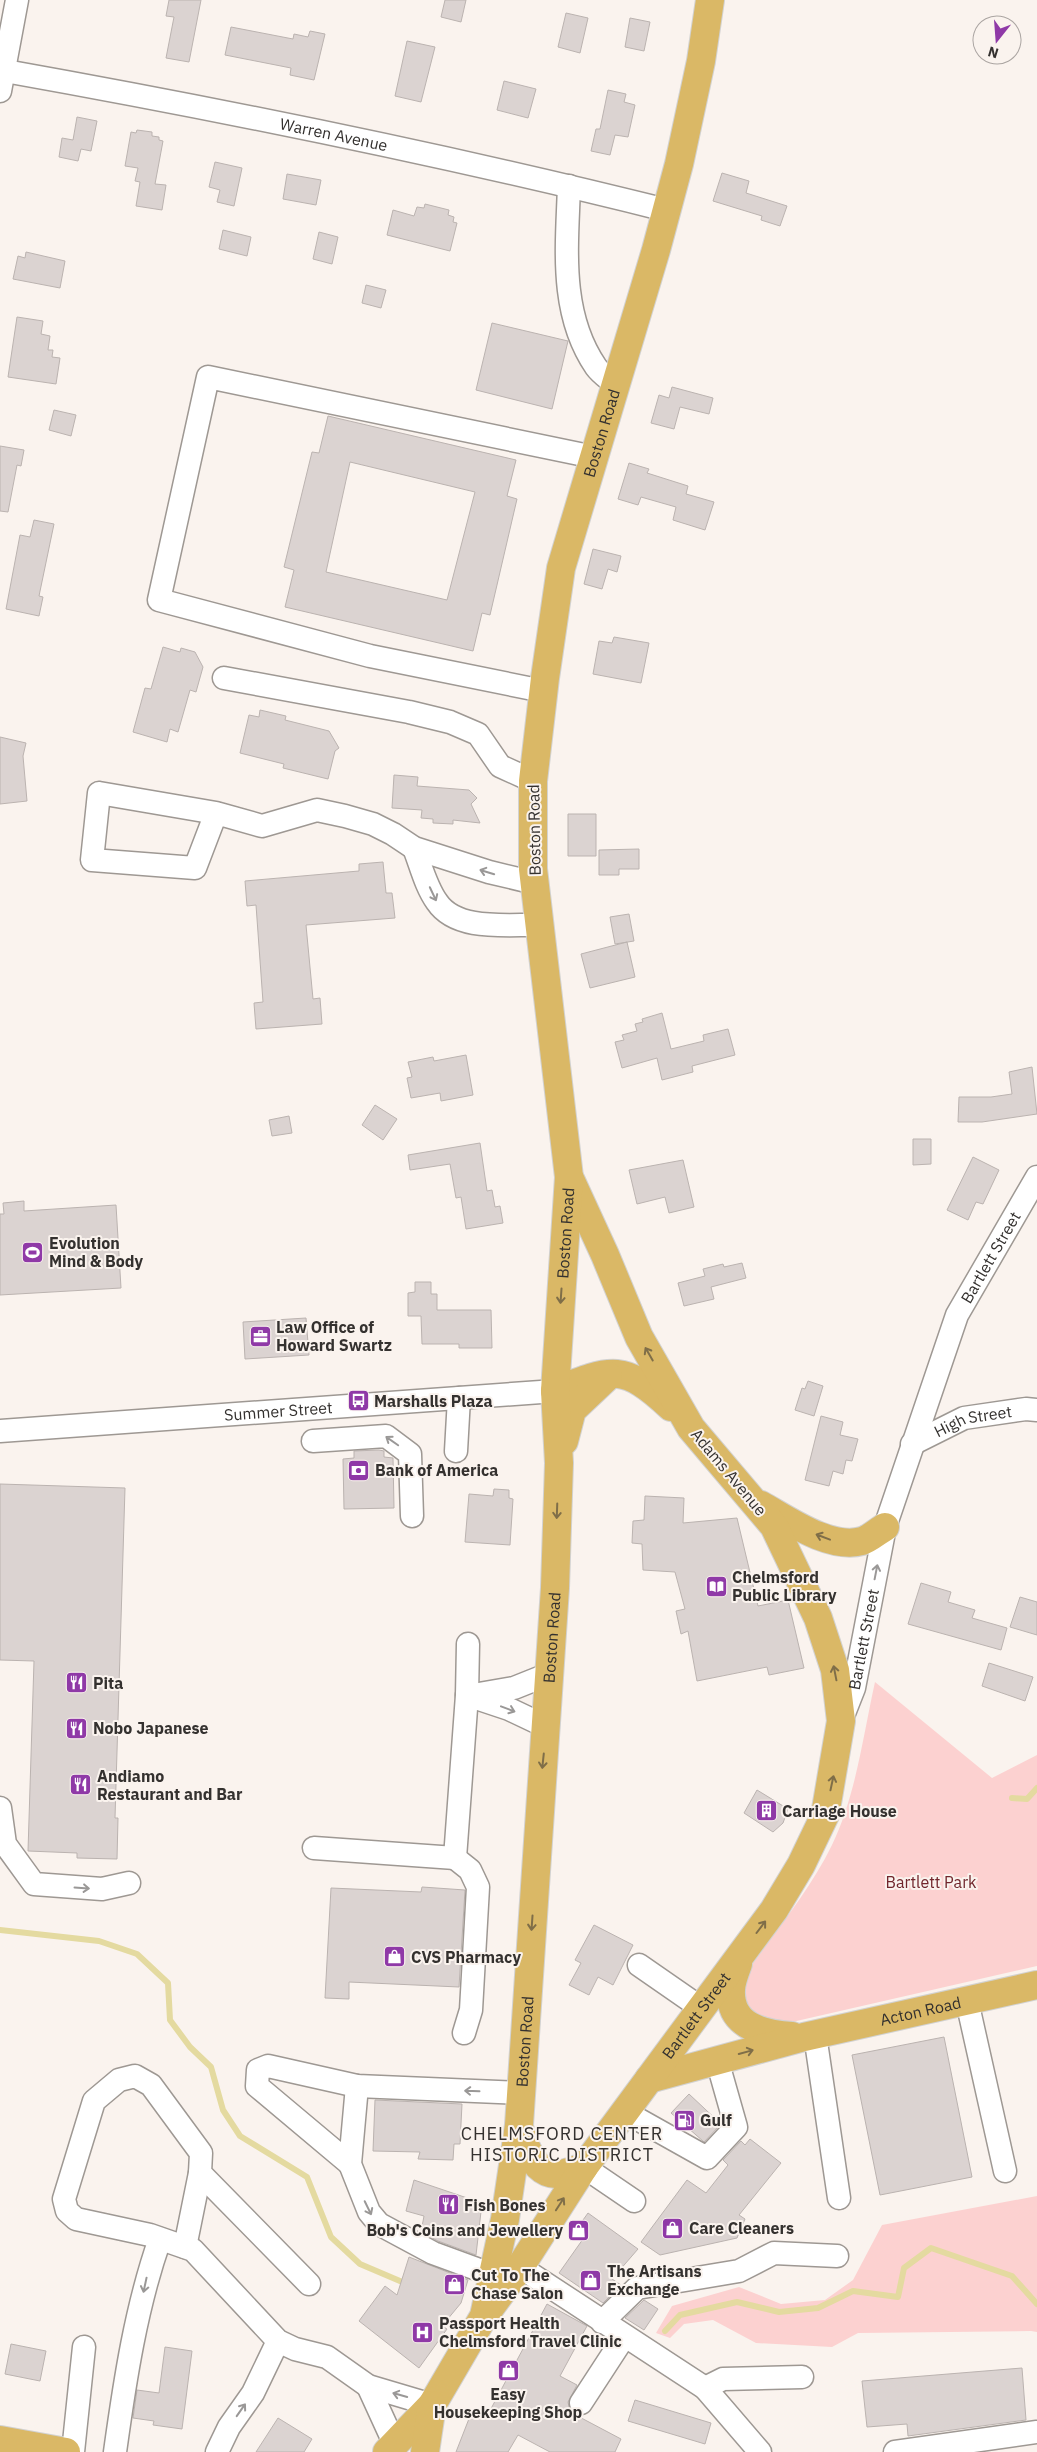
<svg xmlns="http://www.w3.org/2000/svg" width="1037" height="2452" font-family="'IBM Plex Sans',sans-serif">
<rect width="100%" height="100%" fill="#faf3ee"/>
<!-- green -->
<path fill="#fcd1d0" d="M875,1682L992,1778L1037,1755V1966L779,2025C745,2020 735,1995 751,1966C779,1927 811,1888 832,1845C856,1795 863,1736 875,1682Z
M1037,2196V2332L1031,2331L858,2333L832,2347L756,2343L713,2320L684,2324L670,2338L656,2333L672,2306L739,2287L781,2304L825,2300L853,2280L882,2225Z"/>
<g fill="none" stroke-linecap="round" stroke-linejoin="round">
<!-- stream -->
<path stroke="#e4daa0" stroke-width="6" d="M1012,1798L1027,1799L1037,1788
M0,1930L99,1941L137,1954L168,1983L170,2020L190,2047L211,2067L223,2110L240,2136L307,2177L331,2237L360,2264L407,2284
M665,2331L680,2315L737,2302L779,2312L818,2308L853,2291L898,2297L904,2268L931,2248L1012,2276L1037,2304"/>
</g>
<!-- building -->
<path fill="#dbd3d1" stroke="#bbb3b0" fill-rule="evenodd" d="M169,0H201L189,62L166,58L174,17L166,16Z
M445,0H466L461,22L441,17Z
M566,13L588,18L580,53L558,47Z
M630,18L650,22L644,51L625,47Z
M231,27L293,39L294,34L308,37L310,31L325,34L314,80L290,75L291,68L225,55Z
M407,41L435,47L421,102L395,96Z
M504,81L536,89L528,118L497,110Z
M608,90L626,94L624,102L635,105L628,137L615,135L610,155L591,151L596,129H600Z
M77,117L97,121L91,151L81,149L78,161L59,157L62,138L73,140Z
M137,130L152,132V136L159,137V140L163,141L155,184L166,185L162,210L136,206L140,182L135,181L138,168L125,166L131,132L136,133Z
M215,162L242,168L234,206L217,202L220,190L209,187Z
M722,173L749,181L746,193L787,206L780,226L761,220L762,216L713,201Z
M287,174L321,180L316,205L283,199Z
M425,204L449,210L448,215L454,217L453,222L457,223L450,251L387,235L393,210L414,216L417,207L424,208Z
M223,230L251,237L247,256L219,249Z
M319,232L338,237L332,264L313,259Z
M26,252L65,261L60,288L13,279L18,256L25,258Z
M366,285L386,290L381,308L362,303Z
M17,317L43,321L41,334L50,336L48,350H53L52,357L60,358L56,384L8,377Z
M492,323L568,341L552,409L476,390Z
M672,387L713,398L709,414L680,407L674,429L651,423L659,395L669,398Z
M54,410L76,415L71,436L49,430Z
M328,416L516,460L507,496L517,499L490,615L482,613L473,651L285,607L294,570L284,567L312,452L319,453ZM350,462L475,492L447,600L326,572Z
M0,446L24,450L21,466L17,465L8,512L0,511Z
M629,463L649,469L647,473L688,486L686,494L714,502L705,530L673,520L676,507L641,497L638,505L618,499Z
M34,520L54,524L39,596L43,597L39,616L6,609L20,535L30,537Z
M593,549L621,556L617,572L608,569L602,589L584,584Z
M614,637L649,643L641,683L593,674L599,641L612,643Z
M163,647L180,652L181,648L195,652L203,667L196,692L190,690L178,732L170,729L167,742L133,732L145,688L151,689Z
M260,710L286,716L285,720L329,731L339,748L335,751L328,779L283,768L284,764L240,753L249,715L259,717Z
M0,737L26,743L23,756L27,801L0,804Z
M394,775L418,777L417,786L469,790L477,798L471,804L480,823L453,820V824L433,823V819L421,818L422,810L392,808Z
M568,814H596V856H568Z
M639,849V869H619V875H599V850Z
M383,862L386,893H392L395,918L306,925L313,999L320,998L322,1024L256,1029L254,1003L263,1002L256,905L247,906L245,881L359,871V864Z
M629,914L634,941L615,944L610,917Z
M627,942L635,977L590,988L581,954Z
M662,1013L671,1049L704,1041L703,1035L728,1029L735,1055L692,1066L693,1072L662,1080L657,1058L622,1068L615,1042L624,1040L622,1035L637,1031L635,1024L643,1022L642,1019Z
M466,1055L473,1095L441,1101L440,1093L411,1098L407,1078L412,1077L408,1062L433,1057L434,1061Z
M1032,1067L1037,1114L982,1122H958L959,1097H991L1012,1094L1009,1072Z
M375,1105L397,1119L383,1140L362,1125Z
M289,1116L292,1133L272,1136L269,1120Z
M913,1139H931V1164L913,1165Z
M480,1143L487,1191L492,1190L495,1207L500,1206L503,1223L466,1229L461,1197L456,1198L450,1164L410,1170L408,1155Z
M973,1157L999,1170L983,1204L976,1202L968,1220L947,1210Z
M683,1160L694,1207L669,1213L665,1197L637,1204L629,1170Z
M24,1201V1211L116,1205L121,1288L0,1295V1214H4L3,1203Z
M742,1263L746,1278L711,1287L714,1299L684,1306L678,1283L705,1276L703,1269L723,1264L724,1267Z
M415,1282H431V1294H437V1310H491L492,1348H459V1344H422L421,1316H408V1293L415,1292Z
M306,1318L309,1355L245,1359L243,1322Z
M808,1381L823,1386L814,1416L795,1410L802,1388L805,1389Z
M821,1416L843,1422L840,1435L858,1439L852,1461L846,1460L843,1474L833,1471L829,1486L805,1480Z
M379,1450L384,1451V1457L393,1458L394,1508L344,1509L343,1459L354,1458V1451Z
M0,1484L125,1488L115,1818H118L117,1859L77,1858V1853L28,1851L34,1661L0,1660Z
M494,1489L509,1490V1498L513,1499L510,1545L465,1542L469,1494L493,1496Z
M645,1496L684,1498L683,1523L737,1518L758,1606L788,1600L804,1668L769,1675L767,1667L697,1681L688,1631L681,1634L676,1611L685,1609L675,1572L643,1570L642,1544L632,1543L633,1521L644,1520Z
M921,1583L951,1592L948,1602L975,1610L972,1618L1007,1628L1001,1650L908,1624Z
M1020,1597L1037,1602V1635L1010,1627Z
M989,1663L1033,1677L1025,1701L982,1686Z
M757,1790L788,1809L783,1823L773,1832L744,1813Z
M422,1887L465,1890L459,1987L349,1982V1999L325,1998L331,1888L421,1892Z
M594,1925L633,1945L613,1985L598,1977L589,1995L569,1985L581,1963L575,1960Z
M944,2037L972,2177L880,2195L852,2055Z
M689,2094L721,2124L704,2142L671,2113Z
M375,2100L462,2104L460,2144H454L453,2160L418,2159L420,2152L373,2151Z
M750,2139L781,2163L739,2215L745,2219L737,2238L660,2255L641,2242L687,2180L706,2193L728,2165L723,2160L741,2141L745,2145Z
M414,2180L482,2203L476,2255L438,2241L421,2232L424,2216L406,2211Z
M588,2213L638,2249L612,2279L621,2285L603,2303L559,2273L583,2239L573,2234Z
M409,2257L468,2280L461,2303L442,2326L447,2329L419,2368L359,2321L385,2286L397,2295Z
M644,2300L658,2309L644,2330L625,2318Z
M547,2304L587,2326L560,2376L577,2385L568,2402L570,2412L621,2439L615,2452H550L518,2435L508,2452H456L472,2411L486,2418Z
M11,2344L46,2351L40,2381L5,2374Z
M165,2347L192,2351L182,2429L153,2425L154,2421L133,2418L137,2390L159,2393Z
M1022,2368L1026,2420L908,2436L907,2424L867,2427L862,2381Z
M635,2400L711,2423L705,2444L628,2421Z
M278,2418L312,2439L304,2452H256Z"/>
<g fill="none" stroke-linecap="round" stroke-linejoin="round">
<defs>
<g id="minor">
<path id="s1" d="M0,70C224,110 446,155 666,210"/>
<path d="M0,91L17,0"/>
<path d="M569,186C567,247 559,313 596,367C601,374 609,379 616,385"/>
<path d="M224,678L409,712L450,722L478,734L500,766L533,781"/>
<path d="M543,691L370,656L159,600L208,377L594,457"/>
<path d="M216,813L195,868L92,860L99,793L216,813L262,826L317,810L345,816L373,824L393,834L414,848L489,872L535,883"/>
<path d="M414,848C421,866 426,887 437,902C457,932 509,924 540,925"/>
<path id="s2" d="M0,1431L555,1391"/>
<path d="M313,1441L386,1436L410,1454L412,1516"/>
<path id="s3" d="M912,1444L964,1418L1026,1409L1037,1410"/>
<path d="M456,1451L459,1398"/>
<path d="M467,1695L509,1709L547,1727"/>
<path d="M473,1695L514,1688L549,1674"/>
<path id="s4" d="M841,1721L854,1688L885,1527L957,1315L1037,1177"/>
<path d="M0,1808L5,1844L34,1884L102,1889L129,1883"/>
<path d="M314,1848L455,1858L467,1695L468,1644"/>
<path d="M455,1858L470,1870L478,1887L471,2010L464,2033"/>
<path d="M639,1965L701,2008"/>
<path d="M967,2001L1005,2171"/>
<path d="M815,2035L839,2198"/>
<path d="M357,2086L350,2164L369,2212L379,2224L433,2253L493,2275"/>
<path d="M625,2112L707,2158L736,2127L717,2060"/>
<path d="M350,2164L257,2086L258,2070L268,2066L357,2086L521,2093"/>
<path d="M584,2167L634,2201"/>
<path d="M185,2247L200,2173"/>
<path d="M520,2267L705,2388L760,2452"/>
<path d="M309,2284L200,2173L201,2153L151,2085L135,2076L119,2080L94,2101L64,2199L67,2211L76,2219L150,2235L193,2250L278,2341L295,2349L327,2357L368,2386L432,2405"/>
<path d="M602,2322L637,2288L739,2271L774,2253L837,2256"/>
<path d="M368,2386L395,2445"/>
<path d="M705,2388L723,2379L802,2377"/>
<path d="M581,2403L624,2337"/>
<path d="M73,2452L84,2347"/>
<path d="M115,2452C125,2380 136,2307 160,2239"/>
<path d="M217,2452L229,2427L253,2393L278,2341"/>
<path d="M895,2452L1037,2432"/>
</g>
<g id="major">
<path d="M555,1391C612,1368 624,1363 671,1407"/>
<path d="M564,1441L572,1410L608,1376"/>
<path d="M761,1505C788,1520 830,1550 862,1541C869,1539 878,1531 885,1527"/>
<path d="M738,1964C735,1972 731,1982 731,1990C729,2027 764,2034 792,2036"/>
<path id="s5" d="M649,2079L804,2037L1037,1985"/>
<path d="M519,2127C524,2145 535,2177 561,2174C568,2173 576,2169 584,2167"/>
<path id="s6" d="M490,2308L520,2267L584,2167L774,1910L801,1865L825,1815L841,1721L835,1670L818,1618L774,1526L691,1428L639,1337L605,1255L571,1181"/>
<path d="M0,2440L66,2452"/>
<path id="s7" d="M387,2452L432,2405L484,2316L505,2219L519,2125L555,1588L559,1463L555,1391L569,1177L533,869V781L545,678L561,568L656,250L679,164L701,61L710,0"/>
<path d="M425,2452L432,2405"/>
</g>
</defs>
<!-- minor casing -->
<use href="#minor" stroke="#9e9893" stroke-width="25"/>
<!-- major casing -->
<use href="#major" stroke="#d2d2d1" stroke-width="30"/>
<!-- minor -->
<use href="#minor" stroke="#fff" stroke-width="22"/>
<!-- major -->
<use href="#major" stroke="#dab866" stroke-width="28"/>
</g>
<!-- one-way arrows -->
<defs><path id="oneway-shaft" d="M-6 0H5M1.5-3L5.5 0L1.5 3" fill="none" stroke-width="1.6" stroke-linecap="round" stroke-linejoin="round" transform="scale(1.25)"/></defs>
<g stroke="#9a9897">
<use href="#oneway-shaft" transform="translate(487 872) rotate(-163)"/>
<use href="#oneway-shaft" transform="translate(433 894) rotate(65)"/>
<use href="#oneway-shaft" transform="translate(392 1441) rotate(-145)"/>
<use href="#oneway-shaft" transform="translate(876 1572) rotate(-79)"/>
<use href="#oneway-shaft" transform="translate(508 1709) rotate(21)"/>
<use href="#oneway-shaft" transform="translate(82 1888) rotate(4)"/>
<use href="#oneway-shaft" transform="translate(472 2091) rotate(-178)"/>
<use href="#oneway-shaft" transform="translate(368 2208) rotate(64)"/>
<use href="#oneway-shaft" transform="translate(145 2285) rotate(102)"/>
<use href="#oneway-shaft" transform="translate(400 2395) rotate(-164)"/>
<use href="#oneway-shaft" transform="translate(241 2410) rotate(-55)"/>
</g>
<g stroke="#7f6e48">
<use href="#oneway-shaft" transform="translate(561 1296) rotate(94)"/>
<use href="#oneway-shaft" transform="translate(649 1354) rotate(-120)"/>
<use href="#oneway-shaft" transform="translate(557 1511) rotate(92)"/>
<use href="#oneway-shaft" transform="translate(823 1537) rotate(-159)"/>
<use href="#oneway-shaft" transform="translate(835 1673) rotate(-101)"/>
<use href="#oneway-shaft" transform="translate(543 1761) rotate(96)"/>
<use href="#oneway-shaft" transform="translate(832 1783) rotate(-78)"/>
<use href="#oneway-shaft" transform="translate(532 1923) rotate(94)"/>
<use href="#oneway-shaft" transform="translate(761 1927) rotate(-53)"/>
<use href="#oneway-shaft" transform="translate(746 2052) rotate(-15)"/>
<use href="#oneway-shaft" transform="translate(560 2204) rotate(-57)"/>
</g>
<!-- icons -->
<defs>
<symbol id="stadium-square" viewBox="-11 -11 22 22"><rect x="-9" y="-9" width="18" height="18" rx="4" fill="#8f39a7" stroke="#faf3ee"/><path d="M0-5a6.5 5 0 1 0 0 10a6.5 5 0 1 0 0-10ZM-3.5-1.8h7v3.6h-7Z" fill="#fff"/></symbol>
<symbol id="office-square" viewBox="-11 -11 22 22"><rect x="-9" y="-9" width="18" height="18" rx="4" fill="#8f39a7" stroke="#faf3ee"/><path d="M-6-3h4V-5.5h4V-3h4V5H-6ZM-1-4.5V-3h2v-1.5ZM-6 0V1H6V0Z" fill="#fff"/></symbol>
<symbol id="bus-square" viewBox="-11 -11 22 22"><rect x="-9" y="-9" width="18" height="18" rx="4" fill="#8f39a7" stroke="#faf3ee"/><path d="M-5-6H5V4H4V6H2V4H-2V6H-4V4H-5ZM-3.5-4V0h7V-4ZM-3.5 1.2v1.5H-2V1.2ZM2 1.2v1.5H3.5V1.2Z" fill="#fff"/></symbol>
<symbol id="bank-square" viewBox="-11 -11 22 22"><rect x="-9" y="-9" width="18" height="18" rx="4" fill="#8f39a7" stroke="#faf3ee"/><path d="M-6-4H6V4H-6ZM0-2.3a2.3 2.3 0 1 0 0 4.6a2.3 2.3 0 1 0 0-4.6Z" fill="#fff"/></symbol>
<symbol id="library-square" viewBox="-11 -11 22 22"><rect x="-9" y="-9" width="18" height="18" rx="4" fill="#8f39a7" stroke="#faf3ee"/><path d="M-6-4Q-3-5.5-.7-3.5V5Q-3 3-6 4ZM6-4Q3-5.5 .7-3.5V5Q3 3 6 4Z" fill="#fff"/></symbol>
<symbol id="restaurant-square" viewBox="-11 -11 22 22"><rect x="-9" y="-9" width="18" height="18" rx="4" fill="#8f39a7" stroke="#faf3ee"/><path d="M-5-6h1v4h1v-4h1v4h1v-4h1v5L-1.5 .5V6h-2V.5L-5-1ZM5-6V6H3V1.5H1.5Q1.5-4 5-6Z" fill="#fff"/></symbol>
<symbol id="building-square" viewBox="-11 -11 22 22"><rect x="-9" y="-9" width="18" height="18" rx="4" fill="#8f39a7" stroke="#faf3ee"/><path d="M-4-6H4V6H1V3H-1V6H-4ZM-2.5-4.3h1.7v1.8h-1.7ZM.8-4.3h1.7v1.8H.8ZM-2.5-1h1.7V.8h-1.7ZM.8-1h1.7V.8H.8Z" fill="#fff"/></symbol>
<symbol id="shop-square" viewBox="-11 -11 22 22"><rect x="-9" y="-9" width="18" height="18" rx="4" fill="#8f39a7" stroke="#faf3ee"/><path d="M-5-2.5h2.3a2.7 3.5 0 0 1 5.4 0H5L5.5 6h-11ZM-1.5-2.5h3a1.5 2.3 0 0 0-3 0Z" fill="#fff"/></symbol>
<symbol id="fuel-square" viewBox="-11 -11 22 22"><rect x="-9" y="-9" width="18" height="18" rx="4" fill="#8f39a7" stroke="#faf3ee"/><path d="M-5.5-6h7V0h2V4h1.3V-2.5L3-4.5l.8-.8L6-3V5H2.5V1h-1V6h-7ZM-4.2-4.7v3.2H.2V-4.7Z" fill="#fff"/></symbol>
<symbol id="hospital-square" viewBox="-11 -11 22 22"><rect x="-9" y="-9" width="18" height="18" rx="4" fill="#8f39a7" stroke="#faf3ee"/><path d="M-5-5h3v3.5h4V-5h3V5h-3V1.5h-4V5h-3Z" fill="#fff"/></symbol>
</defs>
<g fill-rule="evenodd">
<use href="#stadium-square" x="20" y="1240" width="25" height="25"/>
<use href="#office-square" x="248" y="1324" width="25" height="25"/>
<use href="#bus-square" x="346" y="1388" width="25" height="25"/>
<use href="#bank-square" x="346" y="1458" width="25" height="25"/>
<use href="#library-square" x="704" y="1574" width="25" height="25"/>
<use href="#restaurant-square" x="64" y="1670" width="25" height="25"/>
<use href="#restaurant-square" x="64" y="1716" width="25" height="25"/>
<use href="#restaurant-square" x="68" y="1772" width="25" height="25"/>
<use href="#building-square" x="754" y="1798" width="25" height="25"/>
<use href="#shop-square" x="382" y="1944" width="25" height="25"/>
<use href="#fuel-square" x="672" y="2108" width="25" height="25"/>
<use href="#restaurant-square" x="436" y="2192" width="25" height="25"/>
<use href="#shop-square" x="660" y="2216" width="25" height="25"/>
<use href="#shop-square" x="566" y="2218" width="25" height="25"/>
<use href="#shop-square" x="578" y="2268" width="25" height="25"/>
<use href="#shop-square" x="442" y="2272" width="25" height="25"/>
<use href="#hospital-square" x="410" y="2320" width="25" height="25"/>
<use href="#shop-square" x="496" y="2358" width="25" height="25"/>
</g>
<g text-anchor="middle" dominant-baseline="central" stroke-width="4" stroke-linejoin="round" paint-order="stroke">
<!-- street labels -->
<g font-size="16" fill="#34312f" stroke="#faf3ee">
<text stroke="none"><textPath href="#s1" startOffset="340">Warren Avenue</textPath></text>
<text stroke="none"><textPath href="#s7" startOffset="2066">Boston Road</textPath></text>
<text transform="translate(534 830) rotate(-91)">Boston Road</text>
<text stroke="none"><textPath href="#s7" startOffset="1256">Boston Road</textPath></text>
<text stroke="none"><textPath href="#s4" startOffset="490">Bartlett Street</textPath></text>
<text stroke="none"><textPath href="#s2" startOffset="279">Summer Street</textPath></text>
<text stroke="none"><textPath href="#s3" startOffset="66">High Street</textPath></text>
<text transform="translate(729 1472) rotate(50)">Adams Avenue</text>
<text stroke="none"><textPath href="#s7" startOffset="851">Boston Road</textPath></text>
<text stroke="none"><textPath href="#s4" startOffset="85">Bartlett Street</textPath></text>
<text stroke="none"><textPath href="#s5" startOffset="280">Acton Road</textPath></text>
<text stroke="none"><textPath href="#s6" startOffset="358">Bartlett Street</textPath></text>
<text stroke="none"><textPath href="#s7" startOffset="446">Boston Road</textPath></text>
</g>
<!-- poi labels -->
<g font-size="16" font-weight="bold" fill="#34312f" stroke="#faf3ee" text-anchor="start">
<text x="49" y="1243">Evolution<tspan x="49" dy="18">Mind &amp; Body</tspan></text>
<text x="276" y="1327">Law Office of<tspan x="276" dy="18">Howard Swartz</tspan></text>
<text x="374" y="1401">Marshalls Plaza</text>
<text x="375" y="1470">Bank of America</text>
<text x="732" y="1577">Chelmsford<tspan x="732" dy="18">Public Library</tspan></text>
<text x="93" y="1683">Pita</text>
<text x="93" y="1728">Nobo Japanese</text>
<text x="97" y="1776">Andiamo<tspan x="97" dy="18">Restaurant and Bar</tspan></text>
<text x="782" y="1811">Carriage House</text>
<text x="411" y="1957">CVS Pharmacy</text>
<text x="700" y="2120">Gulf</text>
<text x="464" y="2205">Fish Bones</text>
<text x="689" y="2228">Care Cleaners</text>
<text x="563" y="2230" text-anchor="end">Bob's Coins and Jewellery</text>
<text x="607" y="2271">The Artisans<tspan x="607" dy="18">Exchange</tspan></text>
<text x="471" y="2275">Cut To The<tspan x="471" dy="18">Chase Salon</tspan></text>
<text x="439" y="2323">Passport Health<tspan x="439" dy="18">Chelmsford Travel Clinic</tspan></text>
<text x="508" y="2394" text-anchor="middle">Easy<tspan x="508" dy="18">Housekeeping Shop</tspan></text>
</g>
<!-- park labels -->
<g font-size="16" fill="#71262c" stroke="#faf3ee">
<text x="931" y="1882">Bartlett Park</text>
</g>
<!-- neighbourhood labels -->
<g font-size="18" letter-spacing="1" fill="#34312f" stroke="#faf3ee">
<text x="562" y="2133">CHELMSFORD CENTER<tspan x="562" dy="21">HISTORIC DISTRICT</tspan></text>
</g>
</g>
<!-- north arrow -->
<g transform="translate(997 40) rotate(197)"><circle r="24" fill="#faf3ee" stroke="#aba5a2"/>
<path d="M0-4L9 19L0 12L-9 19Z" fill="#8f39a7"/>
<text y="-8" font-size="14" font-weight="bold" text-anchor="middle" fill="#34312f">N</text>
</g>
</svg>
